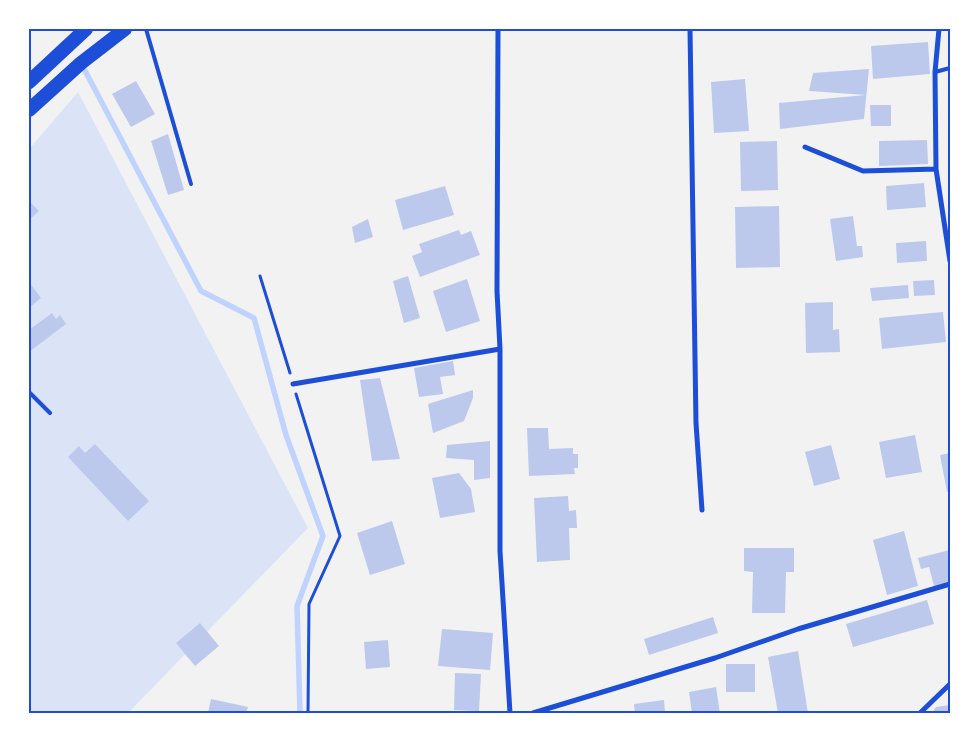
<svg xmlns="http://www.w3.org/2000/svg" width="979" height="742" font-family="'Crimson Pro',serif">
<rect width="100%" height="100%" fill="#f2f2f2"/>
<!-- green -->
<path fill="#dbe4f7" d="M78,92L308,528L128,713H29V149Z"/>
<g fill="none" stroke-linecap="round" stroke-linejoin="round">
<!-- stream -->
<path stroke="#bfd3fe" stroke-width="5.5" d="M81,63L201,291L254,318L286,435L323,536L297,606L300,713"/>
</g>
<!-- building -->
<path fill="#bdc9ec" d="M928,42L930,74L873,79L871,46Z
M869,69L864,119L780,129L779,103L866,95L809,91L813,73Z
M745,79L749,131L714,133L711,82Z
M136,81L155,114L131,127L112,94Z
M870,105H891V126H871Z
M168,134L184,190L168,195L151,141Z
M927,140L928,164L879,166V141Z
M777,141L778,190L741,191L740,142Z
M924,183L926,207L887,210L886,186Z
M445,186L454,215L403,230L395,200Z
M29,201L39,211L29,220Z
M779,206L780,267L736,268L735,207Z
M853,216L857,246H862L863,257L836,261L830,219Z
M368,219L373,237L355,243L352,227Z
M459,230L461,235L471,231L480,255L420,277L412,256L422,252L419,244Z
M926,241L927,261L897,263L896,243Z
M408,276L420,318L404,323L393,281Z
M467,279L480,321L446,332L433,291Z
M934,280L935,295L914,296L913,281Z
M29,282L41,298L29,308Z
M908,285L909,298L872,301L870,288Z
M833,302V330L839,329L840,352L806,353L805,303Z
M943,312L946,342L882,349L879,318Z
M52,313L56,319L60,315L66,324L29,352V330Z
M453,361L455,375L440,377L443,394L419,397L414,368Z
M380,378L400,459L372,461L360,380Z
M473,390V398L464,421L433,433L428,404Z
M527,428H548L549,449L573,448V454H578V468H574L575,474L529,476Z
M915,435L922,472L886,478L879,442Z
M490,441V478L474,480V460L446,458L447,445Z
M95,444L149,501L128,521L68,457L79,446L85,453Z
M831,445L840,479L814,486L805,452Z
M950,453V491L947,492L940,455Z
M459,473L471,489L475,512L440,518L432,478Z
M568,496L569,511L576,510L577,528H569L570,560L537,562L534,498Z
M392,521L405,564L370,575L357,533Z
M904,531L918,586L887,595L873,540Z
M744,548H794V572H786L785,613H752L753,572L744,571Z
M950,550V582L934,586L929,567L921,569L918,558Z
M927,600L934,624L853,647L846,624Z
M713,617L718,633L649,655L644,639Z
M200,623L219,646L195,666L176,643Z
M442,629L493,633L490,670L438,666Z
M388,640L390,667L366,669L364,642Z
M798,651L808,713H778L768,657Z
M726,664H755V692H726Z
M455,673L481,674L479,711L454,710Z
M716,687L720,713H692L689,692Z
M211,699L248,707L246,713H208Z
M664,700L665,713H635L634,704Z
M950,705V713H932L936,707Z"/>
<g fill="none" stroke-linecap="round" stroke-linejoin="round">
<!-- path -->
<path stroke="#1d4ed8" stroke-width="3" d="M260,276L290,373
M296,394L340,536L309,604L308,713"/>
<!-- service -->
<path stroke="#1d4ed8" stroke-width="4" d="M146,29L191,184
M935,72L950,68
M29,392L50,413"/>
<!-- minor -->
<path stroke="#1d4ed8" stroke-width="5" d="M498,29L497,291L500,349V551L510,713
M690,29L696,423L702,510
M939,29L935,72L936,169L950,261
M805,147L863,171L936,169
M293,384L500,349
M533,713L715,658L798,629L950,584
M920,713L950,684"/>
<!-- trunk -->
<path stroke="#1d4ed8" stroke-width="14" d="M29,82L86,29
M29,110L81,63L125,29"/>
</g>
<!-- border -->
<rect width="979" height="742" fill="none" stroke="#ffffff" stroke-width="60"/>
<rect x="30" y="30" width="919" height="682" fill="none" stroke="#1d4ed8" stroke-width="2"/>
</svg>
